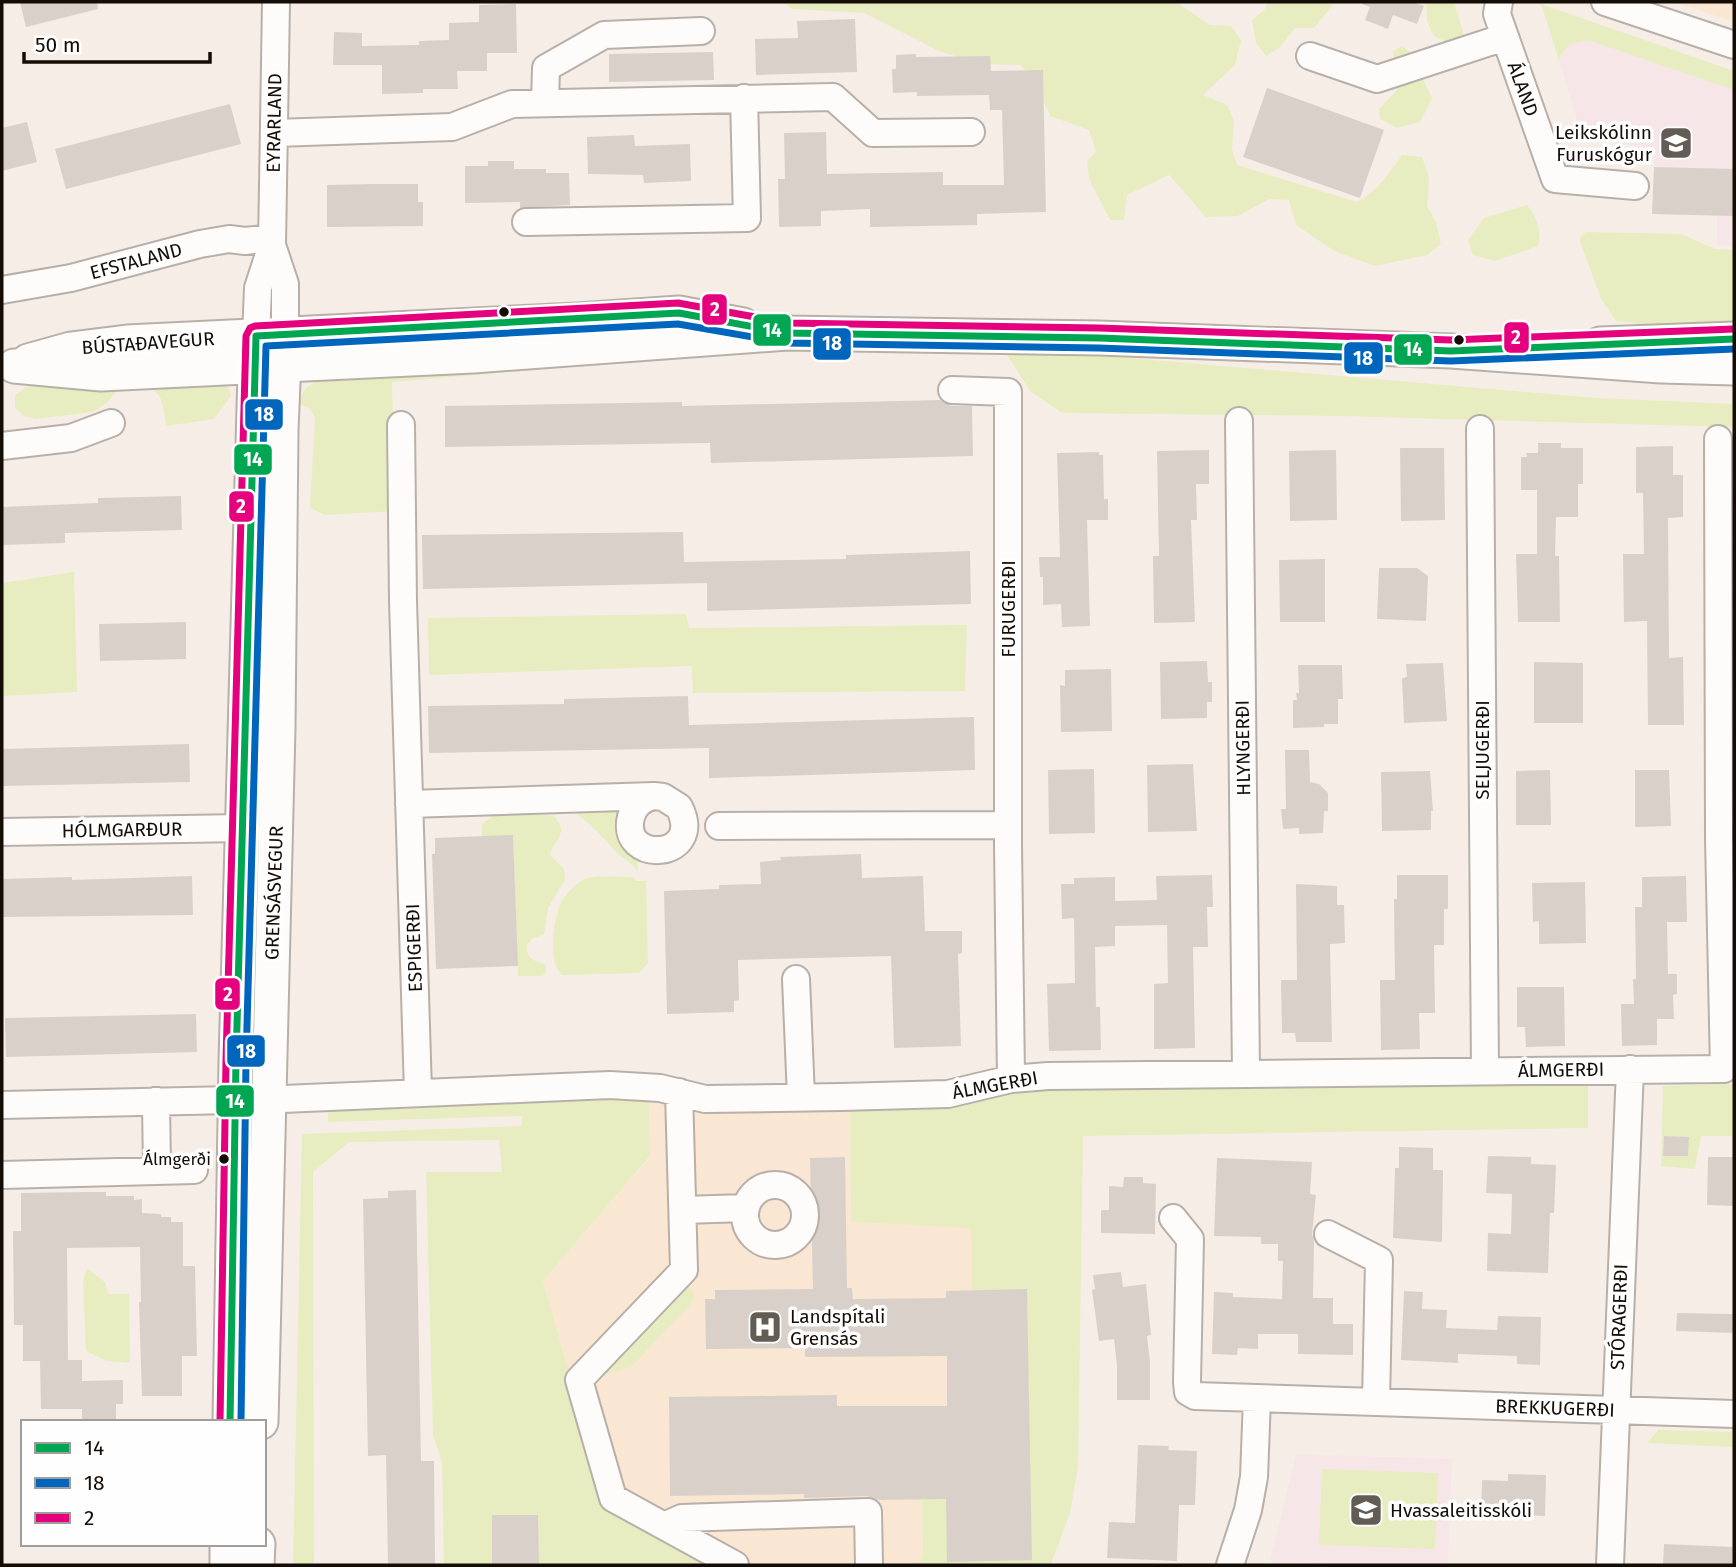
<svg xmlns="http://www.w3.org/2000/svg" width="1736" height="1567" font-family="'Fira Sans',sans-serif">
<rect width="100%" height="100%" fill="#f6eee6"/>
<!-- built -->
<path fill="#f9e7d3" d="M1674,2H1734V22Z
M649,1096L850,1105L851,1222L971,1227L974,1424L921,1441L923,1556L917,1565H714L607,1504L543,1281L650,1157Z"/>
<!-- education -->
<path fill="#f7e6e7" d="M1577,41H1590L1734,90V246L1717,245V216L1652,214L1655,148L1583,139L1559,61L1567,46Z
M1296,1454L1452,1459L1448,1565H1360L1270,1561Z"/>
<!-- green -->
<path fill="#e7edc0" d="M783,2H1176L1210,25L1231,26L1241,40L1235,65L1203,95L1227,105L1234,121L1232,149L1237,165L1357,202C1377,192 1389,173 1402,155L1422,157L1429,176L1427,206L1436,222L1441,244L1427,255L1375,266L1334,251L1296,225L1289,200L1269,199L1238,216L1206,217L1169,175L1127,195L1124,220H1110L1089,179L1087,161L1096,152L1089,130L1050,116L1034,79L1020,65L981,64L939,51L864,13L792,9Z
M1266,2H1335L1314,28H1295L1279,48L1266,56L1256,43L1252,20L1265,9Z
M1426,2H1454L1466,42L1449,43L1434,36L1427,21Z
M1541,4L1734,71V90L1590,41C1574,41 1565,45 1559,61Z
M1402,46L1412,53L1432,99L1420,122L1397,128L1380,119L1379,109L1397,90L1393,51Z
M1527,205C1537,217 1542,231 1538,246L1495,261L1473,255L1468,240L1484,218Z
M1586,232L1681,234L1715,249L1734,250V333L1641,336L1636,323L1616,321L1601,299L1579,239Z
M1002,347L1597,398L1734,404V427L1340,416L1062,413L1030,391Z
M676,358L392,382L395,511L325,515L310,508L315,417L309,408L300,404C300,389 311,384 323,378L438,368Z
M225,378L231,396L214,419L166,426C162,387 156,384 118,389L107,403L93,412L35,419L24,416L15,408V395L26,387L46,380Z
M74,572L77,692L2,696V583Z
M686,614L689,628L967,625L965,691L693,693L692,666L429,675L428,618Z
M613,808C629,823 638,851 638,872C633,863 626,861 618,854C602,837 590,821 569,809Z
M493,815H549L555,817L561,827C562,840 552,844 550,855L564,869L565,880L548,908L544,935L533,938L527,945C526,959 535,961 546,965V972L542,976H518L513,836H482V824Z
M634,877L635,881H646L648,963L639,973L562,975C548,964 553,923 559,907C563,897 575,883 585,879C598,874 620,878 634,877Z
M1588,1079V1128L1083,1136L1078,1468L1070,1512L1051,1565H917L923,1555L921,1441L974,1424L971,1228L851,1222L850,1105L990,1090Z
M1734,1084V1136H1701L1695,1169L1661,1166L1663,1086Z
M649,1096L650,1156L543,1281L607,1504L714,1565H444L442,1463L433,1435L426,1172H502L499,1140L349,1142L313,1172L314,1565H293L302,1134L522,1126V1116L328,1122V1103Z
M87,1268L105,1282L109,1294H129L130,1363L107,1361L86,1351L83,1281Z
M688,1287L693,1291L694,1296L690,1305L631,1367L604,1375L599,1371L676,1288Z
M1658,1430L1734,1432V1447L1647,1443Z
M1322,1469L1438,1473L1435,1549L1319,1545Z"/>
<!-- building -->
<path fill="#d9d1c9" d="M20,2H97L98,9L26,27Z
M1363,2H1413L1424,6L1417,24L1393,15L1388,29L1365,20L1370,7L1362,4Z
M516,4L517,53H487V71H457L458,89H423V93L382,94V65H333L334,32L362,33V46L419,45V41L449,40V23L479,22V5Z
M855,19L857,72L756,75L755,39L798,38L797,21Z
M713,52L714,80L609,82V54Z
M916,54V57L990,56L991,71L1043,70L1046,212L977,214V225L870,227V209L821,211V226L779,227L778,179H785L784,133L826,132L827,174L943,172V185H1004L1002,110H990L989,95L917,96V92L893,93L892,69H896V55Z
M1267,88L1384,130L1360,198L1243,157Z
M230,104L241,144L66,189L55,149Z
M27,122L37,162L2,171V128Z
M634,135L635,146L690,144L691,181L644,183L643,175L588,174L587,137Z
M488,161H514V169H546V173H569L570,205L520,208V202L465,203V166H488Z
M1654,167L1734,169V216L1652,214Z
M373,184H418V202H423V226L327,227V185Z
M940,400L951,406H972L973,456L711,463L710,443L445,447V406L682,402V406Z
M1538,443H1561V448H1583V484H1578V517H1556L1555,556H1559L1560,622H1518L1516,554H1537V490H1521V457H1527L1526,453H1538Z
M1673,446V475H1683V517L1668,518L1669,658L1683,657L1684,725H1648L1647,621L1624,622L1623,554H1644L1643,493H1636V447Z
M1400,448H1444L1445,520L1401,521Z
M1209,450V484H1196L1197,520H1191L1195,622L1154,623L1153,556H1159L1157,451Z
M1336,450L1337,520L1290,521L1289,451Z
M1099,452V455H1103L1104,499H1108V520H1087L1090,626L1062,627L1061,604L1043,605V577H1040L1039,557H1060L1057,453Z
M181,496L182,530L65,533V543L2,545V507L98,503V498Z
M683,532L684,562L846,559V555L970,551L971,604L707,611V583L423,589L422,535Z
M1325,559V622H1280L1279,560Z
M1379,568H1417L1428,576L1426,621L1377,619Z
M186,622V659L100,661L99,624Z
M1207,661L1208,682H1212V702H1207V718L1161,719L1160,662Z
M1534,662L1583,663V723H1534Z
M1443,663L1447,721L1404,723L1402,678L1407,677L1406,664Z
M1298,665H1342L1343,699H1338V724H1324V727L1293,728V700H1297L1296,693H1299Z
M1111,669L1112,731L1061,732L1060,685L1065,686V670Z
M688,696L689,725L974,717L975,770L709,778V748L429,753L428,706L564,704V699Z
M189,744L190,782L2,786V749Z
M1285,750H1309L1310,782L1319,784L1328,793V811H1324L1323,833L1299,834V828L1283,829L1281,809H1286Z
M1193,764L1197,831L1148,832L1147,765Z
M1094,769L1095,833L1049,834L1048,770Z
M1550,770L1551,825H1516V771Z
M1635,770H1669L1671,826L1635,827Z
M1430,771L1433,811H1431V830L1382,831L1381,772Z
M513,835L518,966L436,969L432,854H435V838Z
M861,854L862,878L923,876L925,931H962V953L958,954L961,1046L894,1048L891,956L738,960L739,1000L734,1001V1012L667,1014L664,891L719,889V885L761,884L760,862L781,860L780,857Z
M1212,875L1213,907H1207L1208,947H1193L1195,1048L1154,1049V984L1168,983L1167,925L1115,926V946L1095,947L1096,1007H1100L1101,1050L1049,1051L1047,984L1075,983L1074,918L1062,919L1061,884H1074V878L1115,877V901L1157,900L1156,876Z
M1397,875H1448V909H1444V945H1434L1435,1013H1419L1420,1049L1381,1050L1380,980H1395L1394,899H1397Z
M192,876L193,915L2,917V879L72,877V880Z
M1686,876L1687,922H1667L1668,974H1677V994L1673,995L1674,1019H1657V1045L1622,1046L1621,1004H1634L1633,979H1636L1635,907H1642V877Z
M1585,882L1586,943L1539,944V921L1533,922L1532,883Z
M1296,884L1337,886V905H1344L1345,943L1330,944L1332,1042H1296L1295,1033H1282L1281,980H1297Z
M1517,987H1564L1565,1046L1526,1047L1525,1027H1517Z
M196,1014L197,1052L6,1057L5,1018Z
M1664,1136L1689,1137L1688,1156H1663Z
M1399,1147L1433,1148V1170H1443L1442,1242L1393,1238L1395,1168H1399Z
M1488,1156L1531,1157V1164L1556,1165L1554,1213H1550L1548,1273L1487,1271L1488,1233L1511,1234L1512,1194L1486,1193Z
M845,1157L847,1288H852L853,1299L946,1298V1291L1027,1289L1032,1560L947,1562L946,1499L878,1500L867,1496L804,1498V1494L670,1496L669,1397L837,1395V1406H947V1356L805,1357V1348L706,1349L705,1299H715V1290L813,1289L810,1158Z
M1708,1157H1734V1206L1707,1205Z
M1217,1158L1312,1162L1310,1194L1316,1195L1312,1234L1314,1241L1313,1298H1333V1324H1353V1355L1298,1354V1334H1258V1349L1238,1348L1237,1355L1212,1354L1214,1292L1233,1293V1297L1282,1299L1283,1261H1278V1244H1261V1237L1214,1236Z
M1124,1177H1143V1183L1156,1184L1155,1234L1101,1233V1210H1109V1186L1123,1187Z
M416,1190L421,1461H434L435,1565H388L386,1455L368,1456L363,1199L388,1198V1191Z
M85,1192H106V1196H134V1200L142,1199V1213L161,1214V1217H171V1222H183V1266H195L197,1356H182V1396H142L139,1302H141L140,1247L67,1248L68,1360H82V1381L123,1380V1404H116V1422H82V1409H41L40,1361H23V1325H14L13,1231H21V1193Z
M1121,1272L1123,1287L1146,1284L1151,1335L1147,1336L1150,1362V1400H1117V1366L1114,1339L1099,1341L1092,1290L1095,1289L1093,1275Z
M1404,1291L1423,1292L1422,1309L1447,1310L1446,1328L1497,1330L1498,1316L1541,1317L1540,1365L1517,1364V1356L1458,1354V1363L1401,1360Z
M1677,1313L1734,1314V1333L1676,1331Z
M1138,1445L1169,1446L1168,1450L1197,1451L1195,1505H1179L1177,1561L1107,1558L1109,1522L1135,1523Z
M1508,1474L1546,1475L1545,1516L1481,1514L1482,1480L1508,1481Z
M492,1515H538L539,1565H492Z
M1664,1544L1734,1547V1565H1663Z"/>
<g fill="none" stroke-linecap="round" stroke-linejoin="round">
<defs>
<path id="minor" d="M276,2L272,245L285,284V334
M1499,2L1497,14L1555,179L1635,186
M1605,2L1734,45
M1310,56L1377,79L1505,37
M545,103L546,68L604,35L701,31
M275,133L452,127L512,104L833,97L873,133L971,132
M526,222L747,218L744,98
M2,290L71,278L200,244L229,239L245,241L272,238
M256,336L258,288L272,245
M952,390L1008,392V844L1011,1079
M1239,421L1246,1074
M401,425L403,601L418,1092
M1480,429L1485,1071
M2,446L71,438L111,423
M409,804L654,796L663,797L679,807C706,860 619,865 631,817C634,805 642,799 654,796
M719,826L1008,825
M2,832L243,828
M796,979L801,1097
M679,1092L684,1270L579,1380L613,1498L735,1565
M156,1101L157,1171
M2,1105L283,1099L610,1085L660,1088L705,1099L841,1097L948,1094L1011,1079L1048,1076L1724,1069L1719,838L1718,439
M2,1175L194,1170
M745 1215a30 30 0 1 1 60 0a30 30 0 1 1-60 0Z
M683,1210L746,1208
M1173,1218L1190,1239L1187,1382L1188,1392L1195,1396L1734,1414
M1328,1234L1379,1260L1376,1402
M664,1526L682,1518L868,1512L869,1565
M1230,1565L1248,1510L1254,1477L1257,1398
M1610,1565L1630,1069"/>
<path id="major" d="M1600,344L1734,339
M28,361L71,349L127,342L577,320L679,313L743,325
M14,366L101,374L473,356L787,333L1099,338L1451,351L1661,366L1734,368
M230,1422L236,1061L256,336
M261,1422L278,728L281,430L285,334
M227,1565V1544
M257,1565L258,1544"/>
</defs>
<!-- minor casing -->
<use href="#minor" stroke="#b8b0a8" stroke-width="30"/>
<!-- major casing -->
<use href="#major" stroke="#b8b0a8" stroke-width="37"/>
<!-- minor -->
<use href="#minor" stroke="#fefcfb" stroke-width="26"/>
<!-- major -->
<use href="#major" stroke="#fefcfb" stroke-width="33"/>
<defs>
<path id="bus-1" d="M230,1422L236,1061L256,336L679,313L787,333L1099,338L1451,351L1734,339"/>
<path id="bus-2" d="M241,1422L246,1061L266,346L678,324L787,343L1099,348L1451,361L1734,349"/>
<path id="bus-3" d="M220,1422L226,1061L246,336L250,328L255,326L678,303L788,323L1099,328L1451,340L1734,329"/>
</defs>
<!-- bus-1 casing -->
<use href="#bus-1" stroke="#fefefe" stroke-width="12"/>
<!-- bus-2 casing -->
<use href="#bus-2" stroke="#fefefe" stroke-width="12"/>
<!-- bus-3 casing -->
<use href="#bus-3" stroke="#fefefe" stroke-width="12"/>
<!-- bus-1 -->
<use href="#bus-1" stroke="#00a651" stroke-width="7"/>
<!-- bus-2 -->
<use href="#bus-2" stroke="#0065bd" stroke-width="7"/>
<!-- bus-3 -->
<use href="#bus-3" stroke="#e5007d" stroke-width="7"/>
</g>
<!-- icons -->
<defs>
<symbol id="school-square" viewBox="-11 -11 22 22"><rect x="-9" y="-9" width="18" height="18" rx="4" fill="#635c54" stroke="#fefefe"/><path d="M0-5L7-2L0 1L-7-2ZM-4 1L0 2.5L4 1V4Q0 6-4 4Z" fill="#fff"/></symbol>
<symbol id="hospital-square" viewBox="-11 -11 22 22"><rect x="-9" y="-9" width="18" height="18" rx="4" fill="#635c54" stroke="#fefefe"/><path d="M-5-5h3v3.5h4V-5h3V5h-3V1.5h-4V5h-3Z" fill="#fff"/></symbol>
</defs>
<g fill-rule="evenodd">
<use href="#school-square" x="1657" y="124" width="38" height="38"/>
<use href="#hospital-square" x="746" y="1308" width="38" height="38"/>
<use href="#school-square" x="1347" y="1491" width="38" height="38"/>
</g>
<!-- markers -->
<g fill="#140d05" stroke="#fefefe" stroke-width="2.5">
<circle cx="504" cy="312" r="6"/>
<circle cx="1459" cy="340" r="6"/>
<circle cx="224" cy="1159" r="6"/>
</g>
<g text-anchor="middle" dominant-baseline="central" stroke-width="7" stroke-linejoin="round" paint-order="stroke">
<!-- bus labels -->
<g font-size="17" fill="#140d05" stroke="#fefefe" text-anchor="end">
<text x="211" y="1159">Álmgerði</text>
</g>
<!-- street labels -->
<g font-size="19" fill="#140d05" stroke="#fefefe">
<text transform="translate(1523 89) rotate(70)">ÁLAND</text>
<text transform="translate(274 123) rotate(-89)">EYRARLAND</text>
<text transform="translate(136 261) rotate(-15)">EFSTALAND</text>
<text transform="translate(148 343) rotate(-4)">BÚSTAÐAVEGUR</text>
<text transform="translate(1008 609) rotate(-90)">FURUGERÐI</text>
<text transform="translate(1243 748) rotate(-91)">HLYNGERÐI</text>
<text transform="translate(1482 750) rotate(-90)">SELJUGERÐI</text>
<text transform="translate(122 830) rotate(-1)">HÓLMGARÐUR</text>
<text transform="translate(274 893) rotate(-88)">GRENSÁSVEGUR</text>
<text transform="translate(414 948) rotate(-92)">ESPIGERÐI</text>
<text transform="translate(1561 1070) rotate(-1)">ÁLMGERÐI</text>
<text transform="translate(995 1085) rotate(-10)">ÁLMGERÐI</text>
<text transform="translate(1619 1317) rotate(-88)">STÓRAGERÐI</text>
<text transform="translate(1555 1408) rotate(2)">BREKKUGERÐI</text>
</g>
<!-- poi labels -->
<g font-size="19" fill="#140d05" stroke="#fefefe" text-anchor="start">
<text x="1652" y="132" text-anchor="end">Leikskólinn<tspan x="1652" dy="22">Furuskógur</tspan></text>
<text x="790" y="1316">Landspítali<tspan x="790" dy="22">Grensás</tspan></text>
<text x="1390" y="1510">Hvassaleitisskóli</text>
</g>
</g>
<g stroke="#fefefe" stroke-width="2.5">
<rect x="701" y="293" width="27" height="33" rx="7" fill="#e5007d"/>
<rect x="752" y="313" width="40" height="34" rx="7" fill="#00a651"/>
<rect x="1503" y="321" width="27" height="33" rx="7" fill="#e5007d"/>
<rect x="812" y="327" width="40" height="34" rx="7" fill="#0065bd"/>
<rect x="1393" y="333" width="40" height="33" rx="7" fill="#00a651"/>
<rect x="1343" y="341" width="41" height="34" rx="7" fill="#0065bd"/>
<rect x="244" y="398" width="40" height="33" rx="7" fill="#0065bd"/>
<rect x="233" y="443" width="40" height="33" rx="7" fill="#00a651"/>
<rect x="228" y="490" width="27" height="33" rx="7" fill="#e5007d"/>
<rect x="214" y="977" width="27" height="34" rx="7" fill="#e5007d"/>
<rect x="226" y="1034" width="40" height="34" rx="7" fill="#0065bd"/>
<rect x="215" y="1084" width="40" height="34" rx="7" fill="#00a651"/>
</g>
<g font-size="19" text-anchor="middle" font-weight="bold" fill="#fff">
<text x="715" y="316">2</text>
<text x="772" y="337">14</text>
<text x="1516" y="344">2</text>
<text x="832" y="350">18</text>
<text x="1413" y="356">14</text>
<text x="1363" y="365">18</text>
<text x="264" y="421">18</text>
<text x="253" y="466">14</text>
<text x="241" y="513">2</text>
<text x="228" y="1001">2</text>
<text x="246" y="1058">18</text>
<text x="235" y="1108">14</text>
</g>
<!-- border -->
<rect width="1736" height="1567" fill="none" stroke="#140d05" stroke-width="7"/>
<!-- legend -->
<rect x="21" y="1420" width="245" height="126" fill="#fefefe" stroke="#a09e9a" stroke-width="2"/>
<rect x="35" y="1443" width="35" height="10" fill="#00a651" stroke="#a09e9a" stroke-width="2"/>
<text x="84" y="1455" font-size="21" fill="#140d05">14</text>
<rect x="35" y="1478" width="35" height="10" fill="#0065bd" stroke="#a09e9a" stroke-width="2"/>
<text x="84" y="1490" font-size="21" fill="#140d05">18</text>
<rect x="35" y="1513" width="35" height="10" fill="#e5007d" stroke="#a09e9a" stroke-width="2"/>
<text x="84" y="1525" font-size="21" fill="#140d05">2</text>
<!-- scale -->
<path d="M24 52v10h186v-10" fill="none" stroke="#140d05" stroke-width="3.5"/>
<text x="35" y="52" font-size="21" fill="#140d05" stroke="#fefefe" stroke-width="5" paint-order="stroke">50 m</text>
</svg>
